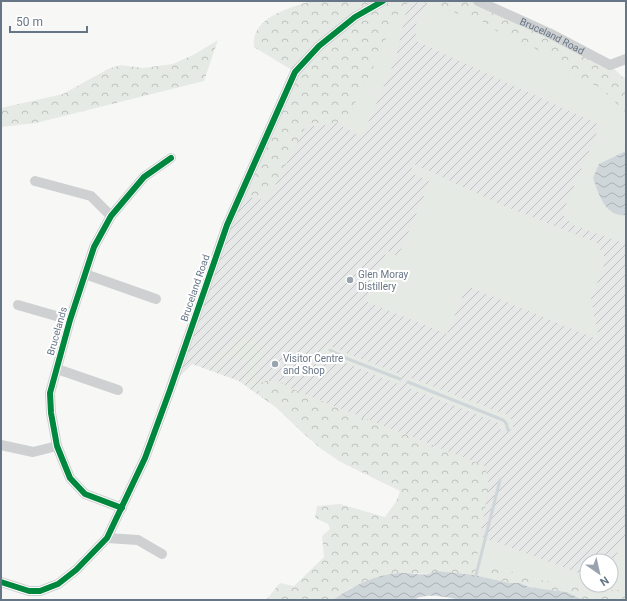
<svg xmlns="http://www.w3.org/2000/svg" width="627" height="601" font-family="Roboto,sans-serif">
<defs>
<pattern id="industrial-furrows" width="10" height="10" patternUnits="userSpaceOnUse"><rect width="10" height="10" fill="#e6e7e7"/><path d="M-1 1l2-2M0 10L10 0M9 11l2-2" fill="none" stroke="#bec0c1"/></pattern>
<pattern id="forest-crowns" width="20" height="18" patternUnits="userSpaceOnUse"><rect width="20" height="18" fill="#e6eae4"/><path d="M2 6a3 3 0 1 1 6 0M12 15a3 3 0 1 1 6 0" fill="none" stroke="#bec2be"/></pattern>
<pattern id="garden-furrows" width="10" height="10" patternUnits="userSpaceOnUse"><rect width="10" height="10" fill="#e6eae4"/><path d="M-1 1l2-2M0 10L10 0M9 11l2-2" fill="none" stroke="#bec2be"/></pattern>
<pattern id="water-waves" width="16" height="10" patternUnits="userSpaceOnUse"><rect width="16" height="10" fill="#cfd6d9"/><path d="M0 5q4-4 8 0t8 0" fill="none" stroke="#acb2b6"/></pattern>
</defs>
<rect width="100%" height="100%" fill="#f7f7f6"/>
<!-- industrial -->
<path fill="url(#industrial-furrows)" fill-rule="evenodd" d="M397,1H443L626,92V590H594L541,580L476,562L483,517L386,484L339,461L306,436L277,408L239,381L192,364L177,379L227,225L283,102ZM587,561H611V585H587Z"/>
<!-- grass -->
<path fill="#e6eae4" d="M408,2L396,58L362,137L336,123L345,121L365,85L395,18Z
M430,3L461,15H473L510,40L531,46L586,81L601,88L626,113V244L573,225L562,214L600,125L418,42C411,26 419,14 430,3Z
M414,164L500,204L597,243L606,260L591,299L599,340L467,286L447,334L365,301L387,251L398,256L430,182L410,172Z
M329,346L397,373L402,376L398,384L321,353L324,347Z
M411,378L507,415L513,421V429L501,431L499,423L406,387L408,379Z
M626,534V590H594L541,580L476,562L480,536L587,576V585H611V566Z"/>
<!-- forest -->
<path fill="url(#forest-crowns)" d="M311,1H478L610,65L626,80V113L601,88L586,81L531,46L510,40L473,15H461L430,3L408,2L395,18L365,85L345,121L320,126H306L267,201L245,196L295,72L254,47C250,18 289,8 311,1Z
M218,40L204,81L36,123L1,127V108L63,94L108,69L121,65L143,68L173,64L195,54Z
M266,381H278L292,389L485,466L489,485L476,562L541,580L594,590H626V600H583L567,592L529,587L520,583H510L474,575L401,573L350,588L333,600H266L280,583L294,586L324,557L322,536L330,529L328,524L315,518L317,506L340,504L385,517L397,500L400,491L339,461L320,448L277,408L263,398L258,390V384Z"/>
<!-- garden -->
<path fill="url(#garden-furrows)" d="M244,337L252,339L255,345L264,349L256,369L257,390L254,392L239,381L243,379L249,364L229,356L223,370L207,364L200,367L240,338Z"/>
<!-- water -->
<path fill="url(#water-waves)" d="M626,151V215C605,217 599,195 593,178L599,164Z
M436,571L474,575L510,583H520L529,587L567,592L583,600H461C448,597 425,592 414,600H333C354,585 374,575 400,573C413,572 426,578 436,571Z"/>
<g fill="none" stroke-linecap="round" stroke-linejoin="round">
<!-- stream -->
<path stroke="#cfd6d9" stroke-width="3" d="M330,350L348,359L400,379
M408,382L503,420L506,423L508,430
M475,579L500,480"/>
<!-- minor -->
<g stroke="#cfd0d1" stroke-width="10">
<path id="s1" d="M478,1L549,33L610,65L626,59"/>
<path d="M35,181L91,196L111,216"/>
<path d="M85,274L156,299"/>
<path d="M18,305L70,320"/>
<path d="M57,369L118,390"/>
<path d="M1,445L33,452L57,446"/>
<path d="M122,508L85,494L70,478L57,446L51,413L50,393L70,320L94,247L111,216L144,177L171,158"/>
<path d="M107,538L138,540L162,554"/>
<path d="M1,582L29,591H40L58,584L76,570L107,538L145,458L170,390L227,225L295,72L319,46L355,17L383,1"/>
</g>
<defs>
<path id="cycleway" d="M122,508L85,494L70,478L57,446L51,413L50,393L70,320L94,247L111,216L144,177L171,158
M1,582L29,591H40L58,584L76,570L107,538L145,458L170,390L227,225L295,72L319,46L355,17L383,1"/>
</defs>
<!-- cycleway casing -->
<use href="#cycleway" stroke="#fff" stroke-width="8"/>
<!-- cycleway -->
<use href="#cycleway" stroke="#00873e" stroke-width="6"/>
</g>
<!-- markers -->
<g fill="#99a3ad" stroke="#fff" stroke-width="1.5">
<circle cx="350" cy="280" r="4"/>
<circle cx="275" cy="364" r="4"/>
</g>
<g text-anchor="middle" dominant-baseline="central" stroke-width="4" stroke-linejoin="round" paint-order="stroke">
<!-- street labels -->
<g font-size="10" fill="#677686" stroke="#fff">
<text stroke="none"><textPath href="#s1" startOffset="82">Bruceland Road</textPath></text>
<text transform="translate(195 288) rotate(-71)">Bruceland Road</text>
<text transform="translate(57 331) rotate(-74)">Brucelands</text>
</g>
<!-- poi labels -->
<g font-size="10" fill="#677686" stroke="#fff" text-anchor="start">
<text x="358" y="274">Glen Moray<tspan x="358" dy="12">Distillery</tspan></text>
<text x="283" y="358">Visitor Centre<tspan x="283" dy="12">and Shop</tspan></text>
</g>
</g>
<!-- border -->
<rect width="627" height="601" fill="none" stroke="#677686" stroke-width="4"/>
<!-- north arrow -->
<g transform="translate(599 573) rotate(146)"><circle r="19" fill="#ffffff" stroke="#c2c8cf"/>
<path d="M0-3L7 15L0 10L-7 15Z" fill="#99a3ad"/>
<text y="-6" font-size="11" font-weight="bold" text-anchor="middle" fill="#677686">N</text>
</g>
<!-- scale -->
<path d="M10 26v6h77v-6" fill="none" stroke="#677686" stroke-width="2"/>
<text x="16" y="26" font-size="12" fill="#677686" stroke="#ffffff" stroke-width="3" paint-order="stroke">50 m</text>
</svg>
